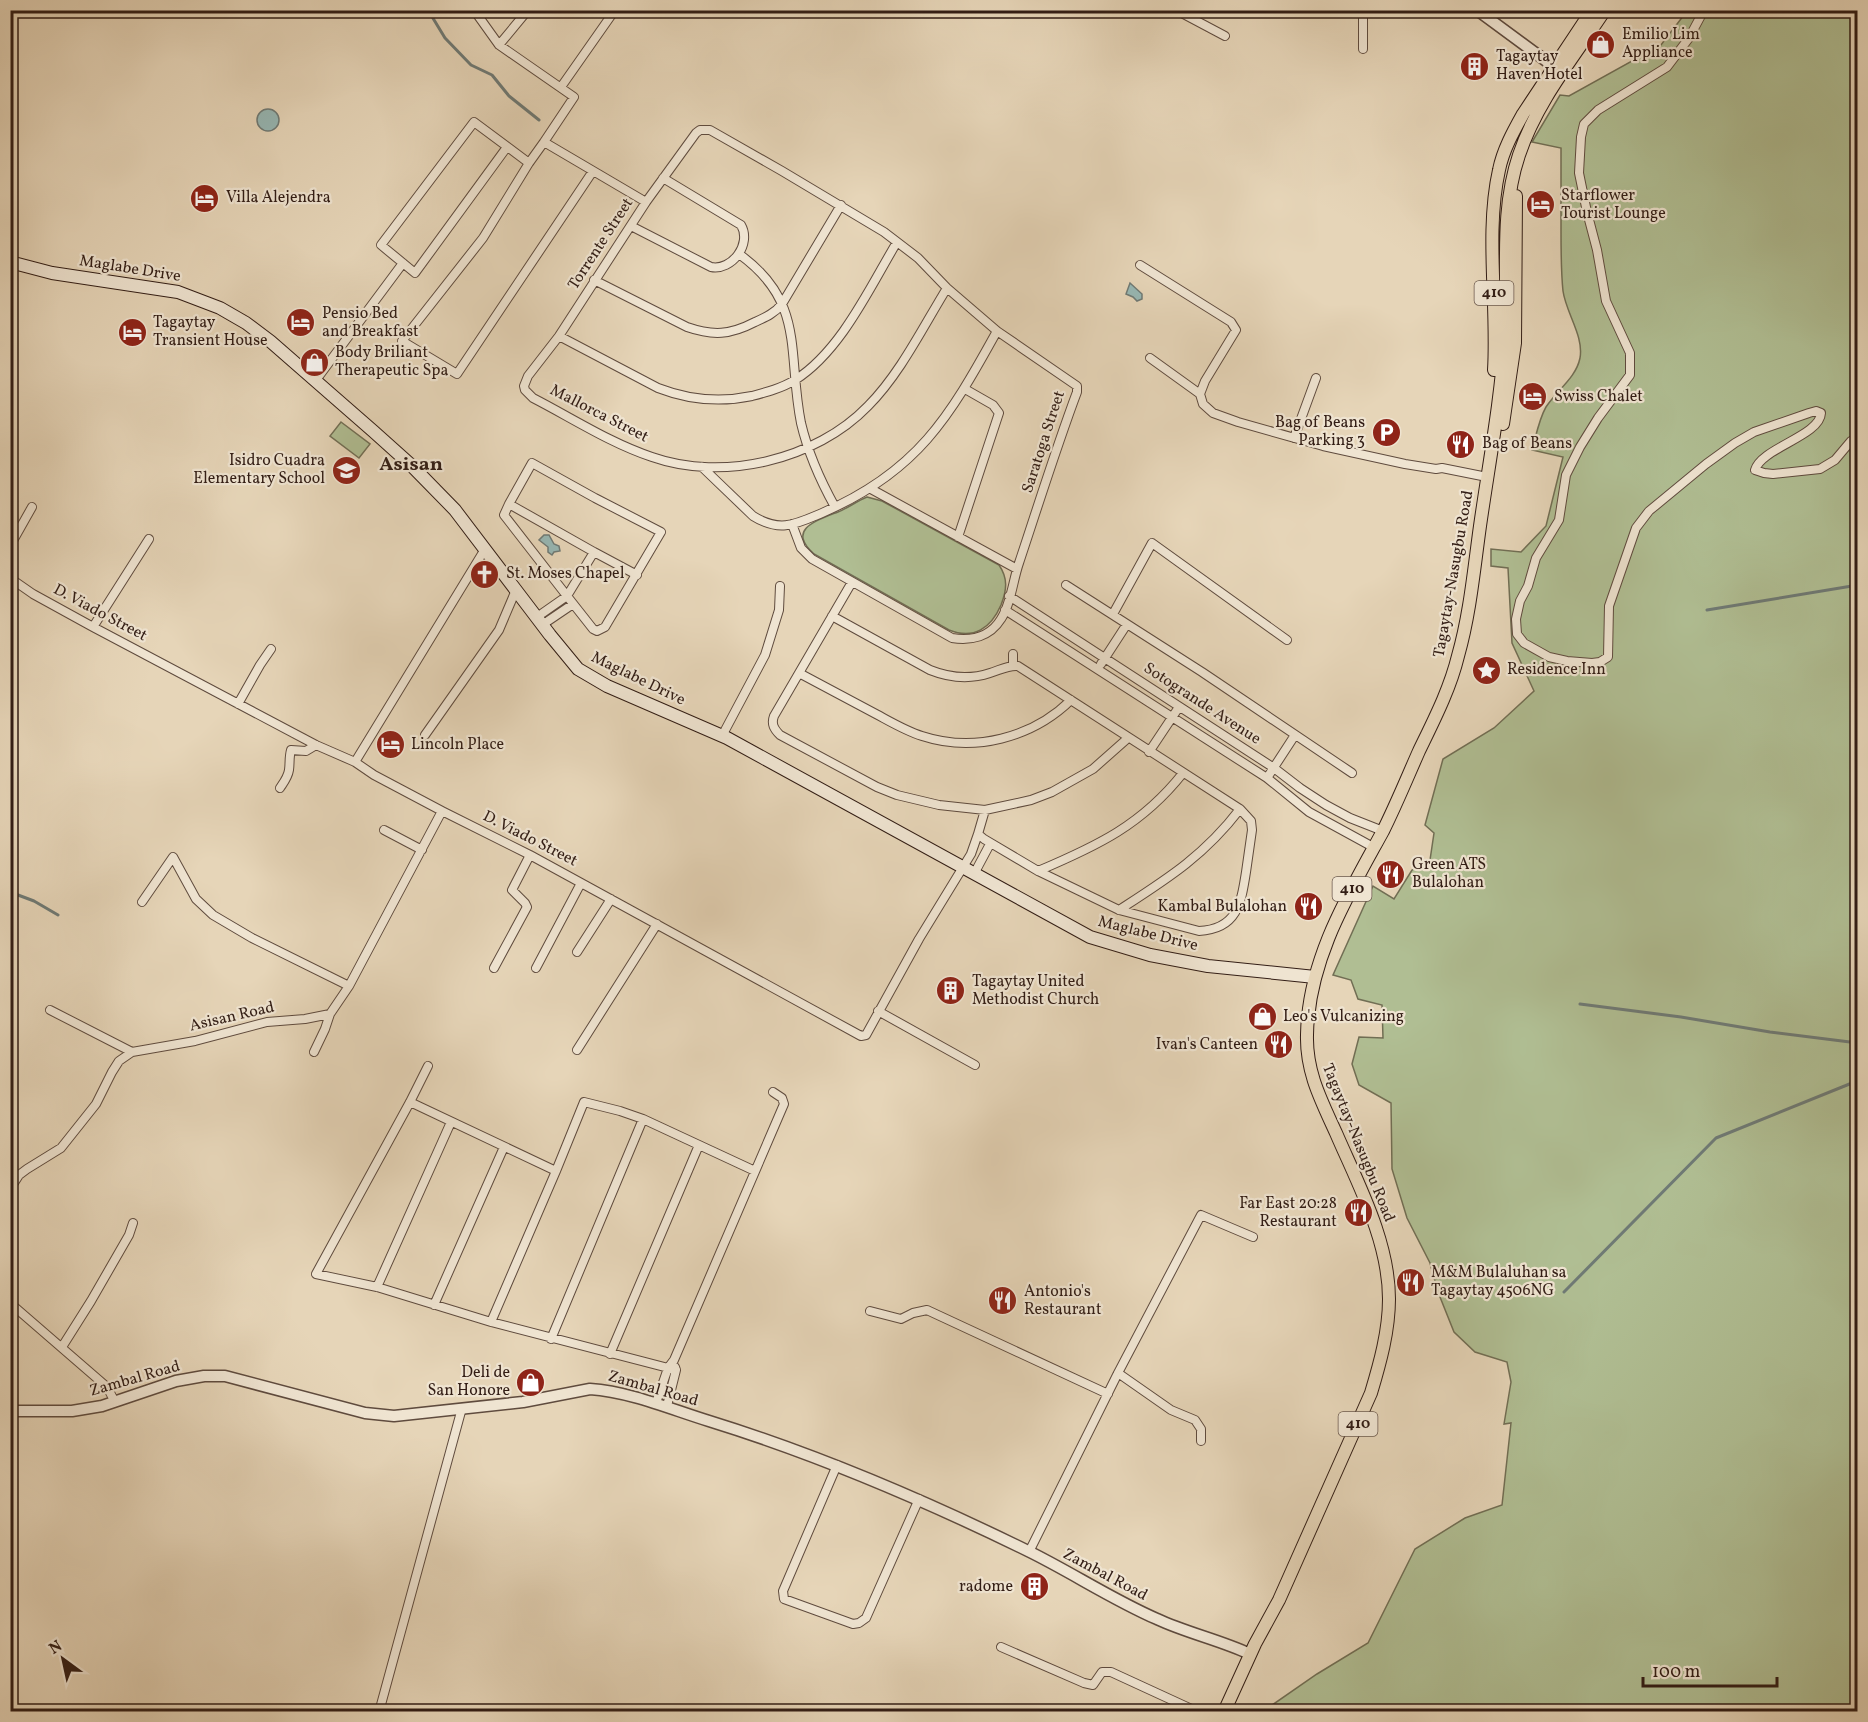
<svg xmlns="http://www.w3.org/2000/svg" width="1868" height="1722" font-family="Vollkorn,serif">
<rect width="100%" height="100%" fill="#e6d5b8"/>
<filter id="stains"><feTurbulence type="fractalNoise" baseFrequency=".00333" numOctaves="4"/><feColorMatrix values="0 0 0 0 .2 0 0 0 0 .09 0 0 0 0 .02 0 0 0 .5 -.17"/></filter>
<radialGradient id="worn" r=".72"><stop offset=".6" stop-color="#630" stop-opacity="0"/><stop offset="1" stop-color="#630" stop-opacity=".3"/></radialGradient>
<!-- green -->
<path fill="#b0be93" stroke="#716e54" stroke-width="1.5" d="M1687,11H1857V1711L1262,1712L1317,1674L1368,1643L1415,1549L1465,1518L1502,1505L1511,1423L1504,1424L1511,1382L1507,1362L1475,1352L1454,1332L1438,1292L1430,1263L1407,1218L1392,1169L1391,1103L1359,1085L1352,1064L1359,1037L1383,1038L1382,1005L1358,999L1351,980L1333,975L1373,886L1394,899L1412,870L1430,860L1434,833L1425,825L1443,759L1494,728L1534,691L1512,643L1508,568L1491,566V549L1521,552L1546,526L1563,457L1532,450C1536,436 1539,419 1546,407C1557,390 1576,378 1580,358C1584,336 1566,313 1563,291C1561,272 1561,251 1561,231C1561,204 1561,176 1561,148L1532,142L1560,95L1569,96L1661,45Z
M341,422L370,444L359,458L330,436Z
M867,497L882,501L999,565C1008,578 1007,590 1001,605C991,628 974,640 949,630L814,554C786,529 817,520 838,512C848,508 857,501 867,497Z"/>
<!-- water -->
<path fill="#97b8b5" stroke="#6f7a75" stroke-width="1.5" d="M257 120a11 11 0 1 1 22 0a11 11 0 1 1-22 0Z
M1130,283L1142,294V299L1137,301L1133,297L1126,294Z
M544,535H549L554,544L559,546L560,551L554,552L552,555L548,552V547L539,540Z"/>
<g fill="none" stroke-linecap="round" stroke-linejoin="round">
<!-- stream -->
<path stroke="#6f7a75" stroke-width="3" d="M428,10L445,38L471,65L492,75L509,96L539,120
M1707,610L1858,585
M10,892L34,901L58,915
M1580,1004L1681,1017L1770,1032L1858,1043
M1564,1292L1716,1138L1852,1083L1858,1085"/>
<defs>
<path id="minor" d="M474,10L499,45L574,97L544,142
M1176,10L1225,36
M1704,10L1689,38L1667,67L1598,110L1584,124L1581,137L1579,173L1587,212L1597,250L1606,301L1630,353V375L1598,418L1580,447L1566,475L1559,520L1536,558L1528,586L1520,601L1516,619L1517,634L1524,643L1549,657L1567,661L1592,663L1600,662L1608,657L1609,606L1636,528L1649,511L1706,464L1735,443L1754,432L1809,413L1816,411L1821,413C1820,436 1761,448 1755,470L1764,473L1773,474L1820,469L1835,460L1851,441L1858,437
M499,45L528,10
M1363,49V10
M561,87L615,10
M507,147L415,273L381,245L474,122L529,163L483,238L402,341L457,374L593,171
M529,163L544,142L646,202
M631,226L711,267C732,271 752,244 741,225L663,178
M739,254C806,302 787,353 801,423C808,453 820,480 835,507
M1140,265L1231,322L1236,330L1205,381L1200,394L1203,404L1213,413L1238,422L1323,446L1405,464L1436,469L1442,468L1487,477
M594,280L687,327C713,336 730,335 755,322C766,317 775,313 782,304L841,205
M559,336L658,388C689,400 719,403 752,396C767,392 782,388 795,380C841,351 870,287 897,242
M1150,358L1200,394
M316,380L403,263
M1294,438L1316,378
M702,467L753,516C780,533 796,524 822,513C917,472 949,418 997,331
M871,489L1017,569
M509,504L504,515L567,596L593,629L597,631L605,627L661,532L595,498L532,463L509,504L594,552L567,596L537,617
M792,524L801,548L812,559L952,638C971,641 990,637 1001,619C1011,604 1013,580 1019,563C1038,506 1056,448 1077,392V386L997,331L947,288L918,258L884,232L782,171L710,130H700L696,133L646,202L559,336L528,376L524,386L525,390L533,398C572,418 610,443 652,457C723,482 816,460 868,406C900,374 923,327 947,288
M958,537L999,413L993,405L965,389
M10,546L32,507
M594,552L637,575
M10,578L33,594L93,627L316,745L355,762L374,775L442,811L530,855L861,1036L866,1035L919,939L971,854L978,834
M852,582L774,716C771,724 774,729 780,735L877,787L897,795L939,805L985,810L1031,800L1052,792L1093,769L1128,738
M1066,585L1202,672L1352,773
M1009,596L1274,768L1300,788L1326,805L1350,818L1383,831
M1005,610L1267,778L1309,812L1373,847
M1113,614L1152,543L1287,640
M832,616L930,670C950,678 969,680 990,673C1000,670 1008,665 1018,666L1240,809L1251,821L1252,830C1250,844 1248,858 1246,872C1241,904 1237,929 1199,931L1119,910L1038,871L984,839L978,834L985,810
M542,625L573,604
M93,627L149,539
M1013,654V666
M1101,664L1127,624
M799,673C825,687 850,700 876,714C891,722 906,731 922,736C974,753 1032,738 1071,700
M238,704L260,665L271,649
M425,735L499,630L516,590
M722,736L765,655L779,610L780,586
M1149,752L1179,707
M355,762L485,549
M1267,778L1295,735
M280,788C284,782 288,777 289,770C290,763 289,757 291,750L306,751L316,745
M384,830L422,850
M1038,871C1097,846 1142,825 1183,773
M974,874L990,844
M142,902L173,857L196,899L213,915L252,938L349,986
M1119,910C1167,879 1204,856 1240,809
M577,952L611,899
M494,968L527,907L525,903L512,890L530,855
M536,968L581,883
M50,1010L132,1052
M878,1011L975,1065
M577,1050L657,924
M314,1052L325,1029L330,1014
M428,1066L410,1102L316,1274L377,1287L491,1322L676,1370
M410,1102L556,1171
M10,1189L19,1175L27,1169L61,1148L96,1104L112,1072L119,1061L132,1052L195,1041L267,1022L305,1019L330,1014L349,986L442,811
M377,1287L451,1122
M10,1303L107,1387L115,1402
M434,1305L504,1147
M870,1311L901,1319L913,1313L927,1310L1108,1394
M491,1322L556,1171L584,1102L620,1111L643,1119L755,1171
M551,1339L643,1119
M62,1347L91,1301L129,1235L133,1223
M610,1354L699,1145
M1118,1373L1171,1410L1195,1420L1201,1429V1441
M656,1403L668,1368L674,1360L784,1104L782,1098L773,1092
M667,1406L676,1370L675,1367
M837,1465L783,1591L784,1599L853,1624L859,1623L866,1618L919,1499
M1029,1552L1118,1373L1201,1215L1253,1237
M1001,1647L1084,1683L1093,1685L1102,1672H1111L1198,1712
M379,1712L462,1408"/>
<path id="tertiary" d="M1477,10L1553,66
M10,1411H72L102,1406L176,1381L204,1376H225L365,1413L394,1416L523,1402L590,1389C631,1392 670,1409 709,1421C819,1455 924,1500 1028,1551C1071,1572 1113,1600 1157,1619C1187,1633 1220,1640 1250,1654"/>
<path id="secondary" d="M10,262L52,273L178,292L220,308L246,323L270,341L373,431L412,466L455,510L550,635L578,669L607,686L727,738L1090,937L1150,955L1208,966L1315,977"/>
<path id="primary" d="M1494,370C1498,305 1485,232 1499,170C1503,150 1513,132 1523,114L1592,10
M1503,424L1515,343L1516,196
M1224,1712L1255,1644L1279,1600L1371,1393C1380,1363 1389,1331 1389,1299C1389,1241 1358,1184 1336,1133C1321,1100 1306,1072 1307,1035C1308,960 1348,895 1383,831C1396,805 1407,778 1419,751C1434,720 1450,689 1458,656C1470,614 1474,569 1480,526C1489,463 1501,400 1505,337C1509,276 1499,214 1519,155C1537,101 1574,57 1605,10"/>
</defs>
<!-- minor casing -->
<use href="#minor" stroke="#5f4b3e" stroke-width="10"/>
<!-- tertiary casing -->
<use href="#tertiary" stroke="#5f4b3e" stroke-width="13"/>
<!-- secondary casing -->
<use href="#secondary" stroke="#321d15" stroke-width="14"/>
<!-- primary casing -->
<use href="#primary" stroke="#321d15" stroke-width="14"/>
<!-- minor -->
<use href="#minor" stroke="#efe4d1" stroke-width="8"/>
<!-- tertiary -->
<use href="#tertiary" stroke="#efe4d1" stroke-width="10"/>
<!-- secondary -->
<use href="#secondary" stroke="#efe4d1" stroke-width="12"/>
<!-- primary -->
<use href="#primary" stroke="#e6d5b8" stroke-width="12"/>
</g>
<!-- icons -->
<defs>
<symbol id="shop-disc" viewBox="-11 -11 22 22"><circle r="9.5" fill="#8f2418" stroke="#efe4d1"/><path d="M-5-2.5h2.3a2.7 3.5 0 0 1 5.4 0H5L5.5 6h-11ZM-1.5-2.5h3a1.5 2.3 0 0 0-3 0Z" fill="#fff"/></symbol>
<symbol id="building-disc" viewBox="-11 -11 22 22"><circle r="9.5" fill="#8f2418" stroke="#efe4d1"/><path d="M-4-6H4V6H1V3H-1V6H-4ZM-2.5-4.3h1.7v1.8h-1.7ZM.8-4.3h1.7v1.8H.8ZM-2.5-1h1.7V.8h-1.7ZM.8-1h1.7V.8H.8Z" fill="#fff"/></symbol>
<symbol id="hotel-disc" viewBox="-11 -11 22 22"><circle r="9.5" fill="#8f2418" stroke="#efe4d1"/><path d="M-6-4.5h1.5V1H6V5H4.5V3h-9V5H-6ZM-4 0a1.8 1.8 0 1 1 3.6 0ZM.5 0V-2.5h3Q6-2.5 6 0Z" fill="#fff"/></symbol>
<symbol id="parking-disc" viewBox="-11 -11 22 22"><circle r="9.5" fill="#8f2418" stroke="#efe4d1"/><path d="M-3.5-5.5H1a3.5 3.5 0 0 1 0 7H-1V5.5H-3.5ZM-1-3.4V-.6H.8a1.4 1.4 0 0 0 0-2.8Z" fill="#fff"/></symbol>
<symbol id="restaurant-disc" viewBox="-11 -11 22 22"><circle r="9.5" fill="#8f2418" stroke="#efe4d1"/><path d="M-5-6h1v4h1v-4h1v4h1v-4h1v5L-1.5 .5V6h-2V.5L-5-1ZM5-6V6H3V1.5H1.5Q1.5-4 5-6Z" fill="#fff"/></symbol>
<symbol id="school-disc" viewBox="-11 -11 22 22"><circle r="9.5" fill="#8f2418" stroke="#efe4d1"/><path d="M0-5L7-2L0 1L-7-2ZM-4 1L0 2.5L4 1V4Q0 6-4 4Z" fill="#fff"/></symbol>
<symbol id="church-disc" viewBox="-11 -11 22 22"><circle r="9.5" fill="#8f2418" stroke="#efe4d1"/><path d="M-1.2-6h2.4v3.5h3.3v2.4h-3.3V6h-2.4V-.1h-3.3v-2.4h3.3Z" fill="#fff"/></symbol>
<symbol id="sight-disc" viewBox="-11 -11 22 22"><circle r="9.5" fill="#8f2418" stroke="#efe4d1"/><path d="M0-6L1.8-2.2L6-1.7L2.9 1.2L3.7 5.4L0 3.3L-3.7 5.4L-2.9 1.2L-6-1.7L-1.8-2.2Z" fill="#fff"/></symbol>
</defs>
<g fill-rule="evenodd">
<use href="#shop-disc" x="1584" y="28" width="33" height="33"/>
<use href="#building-disc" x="1458" y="50" width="33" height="33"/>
<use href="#hotel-disc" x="188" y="182" width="33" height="33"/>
<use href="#hotel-disc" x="1524" y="188" width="33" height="33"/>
<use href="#hotel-disc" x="284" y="306" width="33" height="33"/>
<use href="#hotel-disc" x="116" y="316" width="33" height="33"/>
<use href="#shop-disc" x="298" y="346" width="33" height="33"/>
<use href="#hotel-disc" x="1516" y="380" width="33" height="33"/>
<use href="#parking-disc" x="1370" y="416" width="33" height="33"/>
<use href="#restaurant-disc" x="1444" y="428" width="33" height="33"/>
<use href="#school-disc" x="330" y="454" width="33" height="33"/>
<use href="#church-disc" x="468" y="558" width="33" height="33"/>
<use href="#sight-disc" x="1470" y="654" width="33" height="33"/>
<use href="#hotel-disc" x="374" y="728" width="33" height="33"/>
<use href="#restaurant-disc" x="1374" y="858" width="33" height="33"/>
<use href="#restaurant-disc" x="1292" y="890" width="33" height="33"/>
<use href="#building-disc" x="934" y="974" width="33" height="33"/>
<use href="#shop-disc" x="1246" y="1000" width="33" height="33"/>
<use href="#restaurant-disc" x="1262" y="1028" width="33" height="33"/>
<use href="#restaurant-disc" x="1342" y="1196" width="33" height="33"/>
<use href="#restaurant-disc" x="1394" y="1266" width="33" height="33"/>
<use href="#restaurant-disc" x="986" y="1284" width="33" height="33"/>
<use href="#shop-disc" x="514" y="1366" width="33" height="33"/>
<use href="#building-disc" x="1018" y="1570" width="33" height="33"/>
</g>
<g text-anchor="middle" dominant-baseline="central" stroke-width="4.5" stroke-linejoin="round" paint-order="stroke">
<!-- shield labels -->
<g fill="#efe4d1" stroke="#6b594d" stroke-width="1.5">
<rect x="1474.5" y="281" width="39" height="24" rx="4.5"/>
<rect x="1332.5" y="877" width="39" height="24" rx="4.5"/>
<rect x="1338.5" y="1412" width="39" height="24" rx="4.5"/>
</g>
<g font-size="15" font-weight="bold" fill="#321d15">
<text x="1494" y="293">410</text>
<text x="1352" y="889">410</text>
<text x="1358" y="1424">410</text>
</g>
<!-- poi labels -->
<g font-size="16" fill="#321d15" stroke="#efe4d1" text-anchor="start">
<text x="1622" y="35">Emilio Lim<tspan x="1622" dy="18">Appliance</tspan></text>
<text x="1496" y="57">Tagaytay<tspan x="1496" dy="18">Haven Hotel</tspan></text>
<text x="1561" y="196">Starflower<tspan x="1561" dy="18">Tourist Lounge</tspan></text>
<text x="226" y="198">Villa Alejendra</text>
<text x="322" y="314">Pensio Bed<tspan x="322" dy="18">and Breakfast</tspan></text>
<text x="153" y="323">Tagaytay<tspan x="153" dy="18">Transient House</tspan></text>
<text x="335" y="353">Body Briliant<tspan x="335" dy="18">Therapeutic Spa</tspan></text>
<text x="1554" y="397">Swiss Chalet</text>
<text x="1365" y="423" text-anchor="end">Bag of Beans<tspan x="1365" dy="18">Parking 3</tspan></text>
<text x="1482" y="444">Bag of Beans</text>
<text x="325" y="461" text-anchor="end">Isidro Cuadra<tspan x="325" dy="18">Elementary School</tspan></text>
<text x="506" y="574">St. Moses Chapel</text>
<text x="1507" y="670">Residence Inn</text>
<text x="411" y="745">Lincoln Place</text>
<text x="1412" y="865">Green ATS<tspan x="1412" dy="18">Bulalohan</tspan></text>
<text x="1287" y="907" text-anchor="end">Kambal Bulalohan</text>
<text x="972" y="982">Tagaytay United<tspan x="972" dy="18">Methodist Church</tspan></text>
<text x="1283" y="1017">Leo's Vulcanizing</text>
<text x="1258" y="1045" text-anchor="end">Ivan's Canteen</text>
<text x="1337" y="1204" text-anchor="end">Far East 20:28<tspan x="1337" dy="18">Restaurant</tspan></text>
<text x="1431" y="1273">M&amp;M Bulaluhan sa<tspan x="1431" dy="18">Tagaytay 4506NG</tspan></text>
<text x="1024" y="1292">Antonio's<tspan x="1024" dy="18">Restaurant</tspan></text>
<text x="510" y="1373" text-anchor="end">Deli de<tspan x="510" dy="18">San Honore</tspan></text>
<text x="1013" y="1587" text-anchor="end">radome</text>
</g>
<!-- street labels -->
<g font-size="16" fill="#321d15" stroke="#efe4d1">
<text transform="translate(601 244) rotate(-57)">Torrente Street</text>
<text transform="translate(130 269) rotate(9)">Maglabe Drive</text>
<text transform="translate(599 414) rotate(27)">Mallorca Street</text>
<text transform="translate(1044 442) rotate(-72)">Saratoga Street</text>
<text transform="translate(1454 574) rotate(-80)">Tagaytay-Nasugbu Road</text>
<text transform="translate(100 613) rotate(28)">D. Viado Street</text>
<text transform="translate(638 679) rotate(26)">Maglabe Drive</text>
<text transform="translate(1202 704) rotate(33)">Sotogrande Avenue</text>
<text transform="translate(530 839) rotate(27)">D. Viado Street</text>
<text transform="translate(1148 934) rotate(14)">Maglabe Drive</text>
<text transform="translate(232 1017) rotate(-13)">Asisan Road</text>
<text transform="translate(1358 1143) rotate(68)">Tagaytay-Nasugbu Road</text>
<text transform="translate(135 1379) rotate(-16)">Zambal Road</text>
<text transform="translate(653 1389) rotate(16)">Zambal Road</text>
<text transform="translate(1105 1575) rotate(28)">Zambal Road</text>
</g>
<!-- quarter labels -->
<g font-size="20" font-weight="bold" fill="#321d15" stroke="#efe4d1">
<text x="411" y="465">Asisan</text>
</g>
</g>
<!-- margin -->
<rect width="1868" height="1722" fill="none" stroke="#e6d5b8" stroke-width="36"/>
<rect x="12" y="12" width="1844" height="1698" fill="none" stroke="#321d15" stroke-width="3"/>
<rect x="18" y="18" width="1832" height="1686" fill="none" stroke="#321d15" stroke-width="1.5"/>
<!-- north arrow -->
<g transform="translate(63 1659) rotate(327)" stroke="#efe4d1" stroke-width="4.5" paint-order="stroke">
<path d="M0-4.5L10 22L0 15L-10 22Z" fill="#321d15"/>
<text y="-9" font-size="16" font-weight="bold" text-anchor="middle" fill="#321d15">N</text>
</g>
<!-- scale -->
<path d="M1643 1677v9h134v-9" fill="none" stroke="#321d15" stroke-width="3"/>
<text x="1652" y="1677" font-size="18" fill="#321d15" stroke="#efe4d1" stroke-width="4.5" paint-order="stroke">100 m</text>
<rect width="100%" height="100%" filter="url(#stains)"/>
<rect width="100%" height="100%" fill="url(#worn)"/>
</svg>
